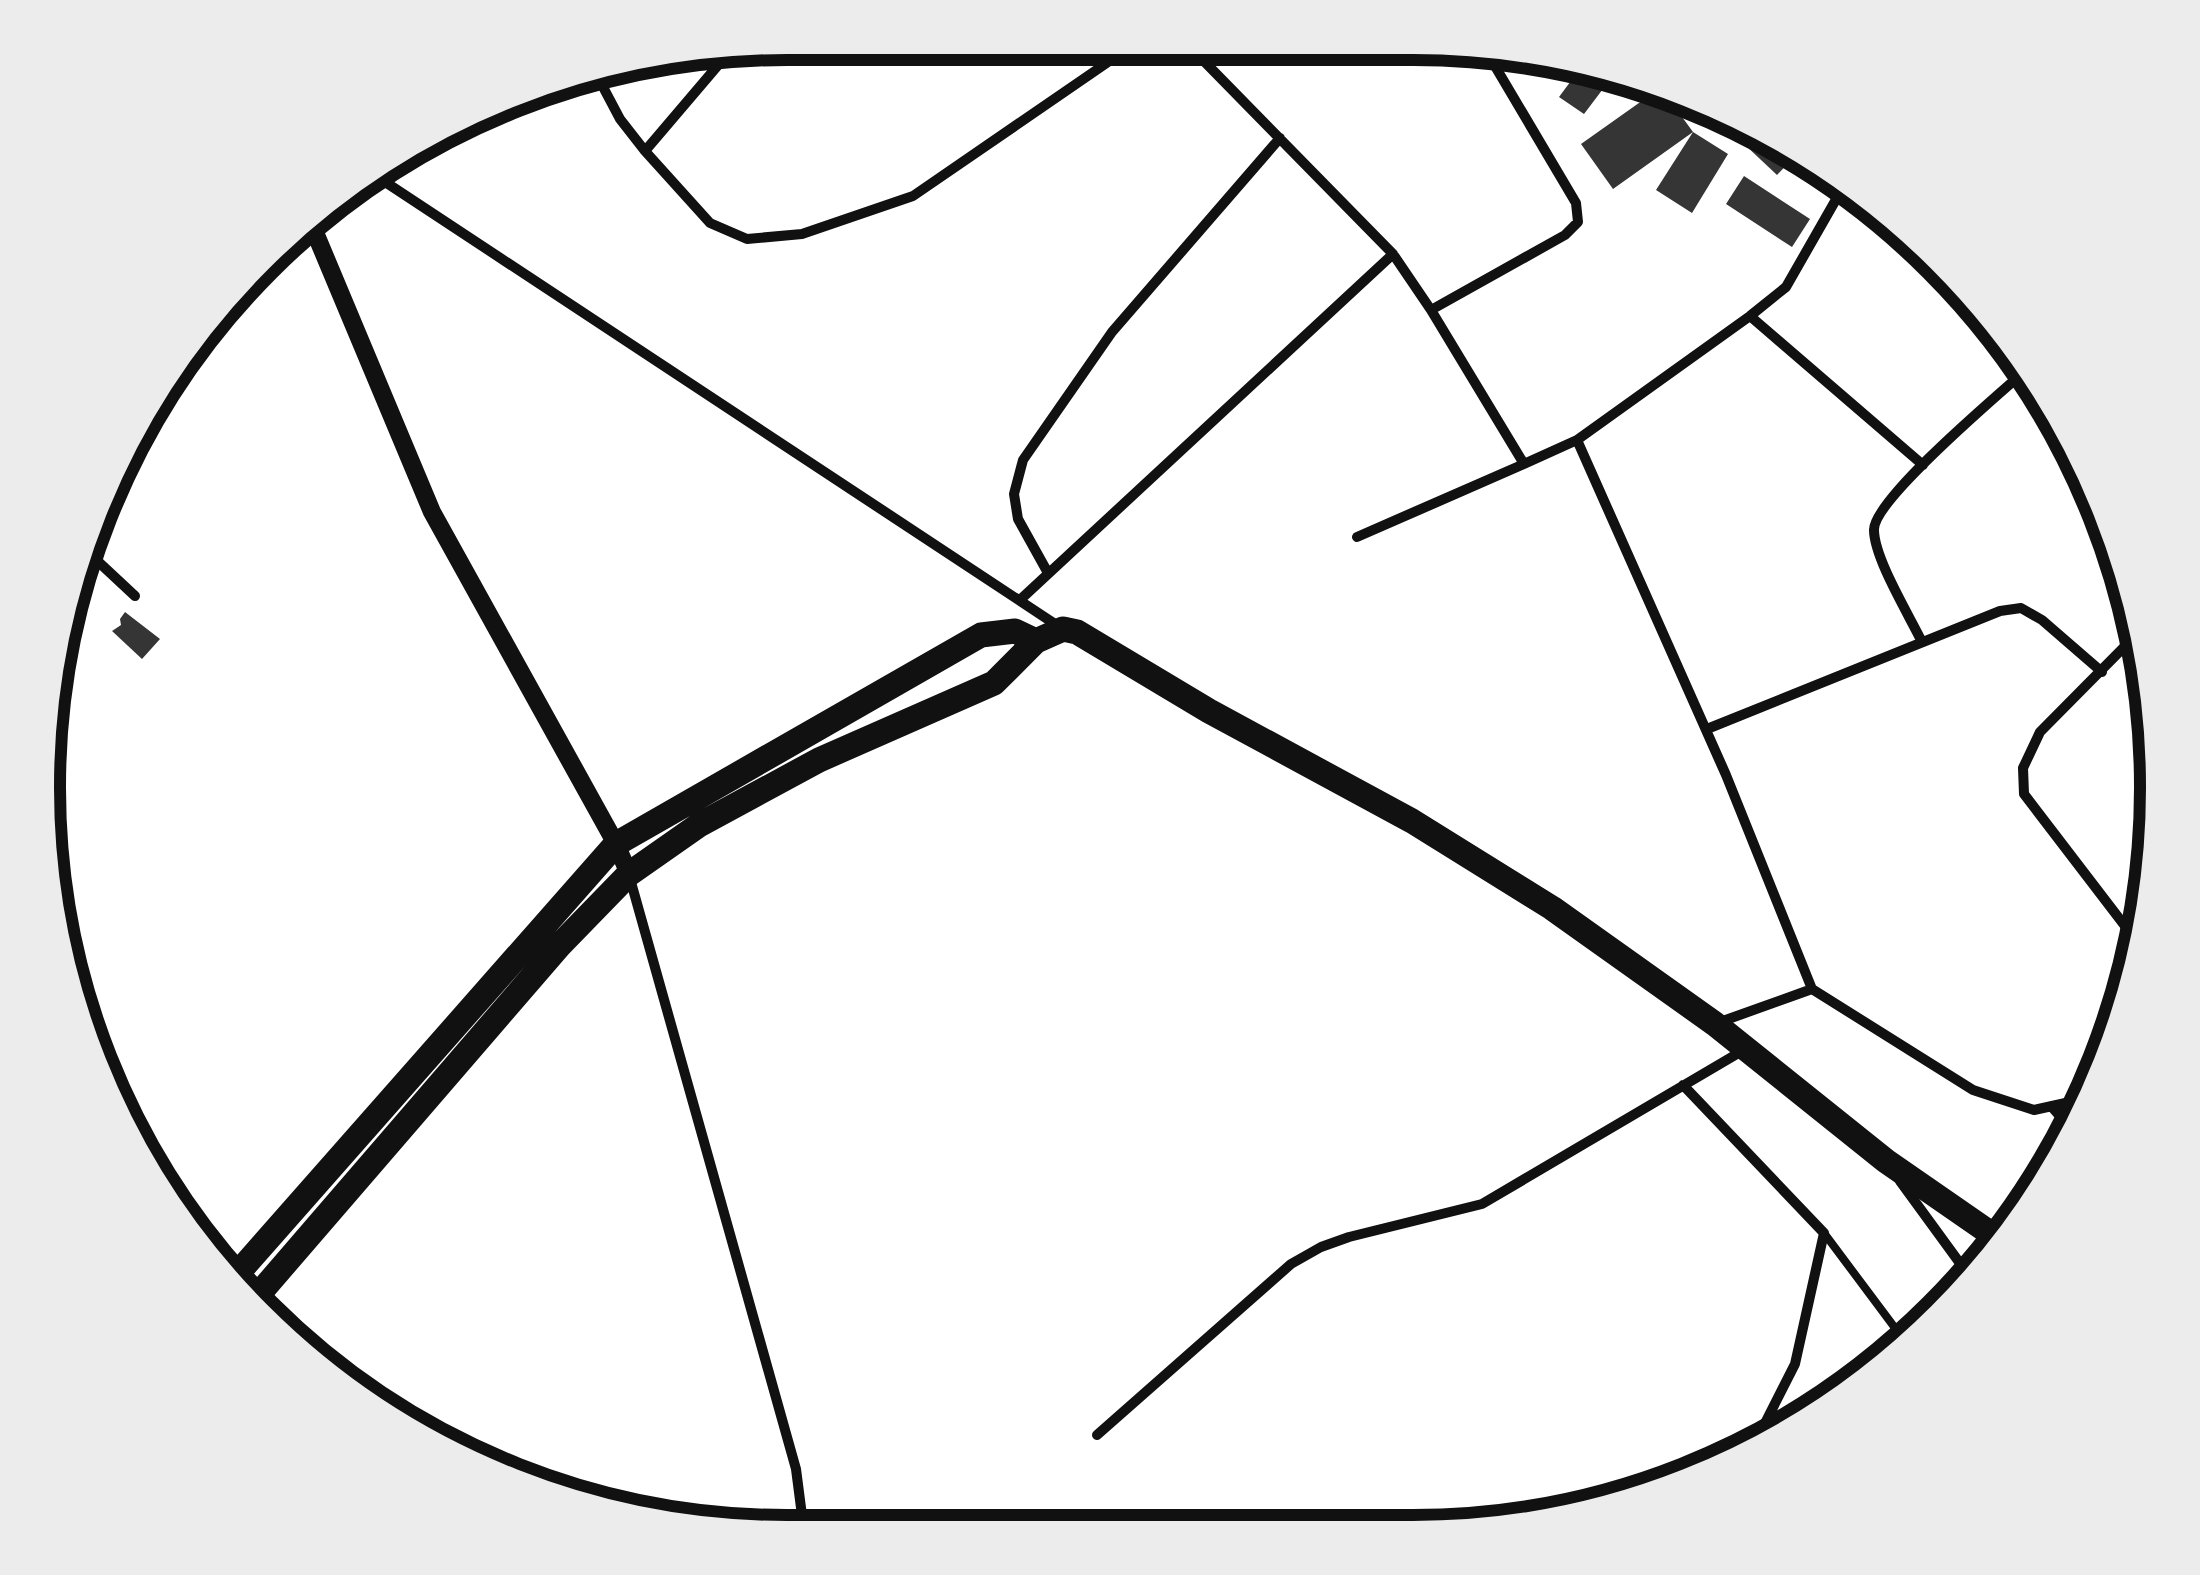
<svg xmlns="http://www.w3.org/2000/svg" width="2200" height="1575" font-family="'Crimson Pro',serif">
<rect width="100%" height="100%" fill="#fff"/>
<!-- building -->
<path fill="#353535" d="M1582,66L1612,77L1584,114L1559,97Z
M1653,93L1669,99L1693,132L1613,189L1581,144Z
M1755,131L1785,143L1798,153L1777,175L1743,143Z
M1693,132L1728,154L1692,213L1656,190Z
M1744,176L1810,219L1792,247L1726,204Z
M125,612L160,639L142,659L112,631L121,625L120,619Z
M59,656L70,665L54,685L51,682Z"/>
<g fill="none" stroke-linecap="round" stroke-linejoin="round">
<!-- service -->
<path stroke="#111" stroke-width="8" d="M1824,1233L1907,1344"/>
<!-- minor -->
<path stroke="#111" stroke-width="10" d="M593,68L620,119L645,151L710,223L747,239L802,234L913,196L1127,49
M645,151L731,50
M370,172L1061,628
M1393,254L1431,310L1524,464L1577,440L1726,775L1812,989L1720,1022
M1431,310L1565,235L1578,222L1576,203L1489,56
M1750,316L1923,465
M1577,440L1750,316L1786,287L1842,189
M1357,537L1524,464
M90,554L135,596
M1048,573L1018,519L1014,494L1023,460L1112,332L1280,138
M1021,599L1393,254L1193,50
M2138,633L2040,732L2023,768L2024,794L2138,943
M1922,642C1909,615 1874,558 1874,530C1873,500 1998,395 2026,370
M1707,729L2000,611L2021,608L2042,620L2102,672
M629,875L796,1469L804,1531
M1812,989L1973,1090L2034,1110L2088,1098
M1683,1085L1824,1233L1795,1364L1757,1439
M2051,1106L2072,1130
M1900,1181L1970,1277
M1097,1435L1291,1264L1321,1247L1349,1237L1482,1204L1742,1051
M760,1531L802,1513"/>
<!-- tertiary -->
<path stroke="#111" stroke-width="18" d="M311,223L432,512L616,844L629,874"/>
<!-- primary -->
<path stroke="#111" stroke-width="25" d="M230,1282L616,844L981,635L1015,631L1036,641
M252,1302L559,946L629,874L699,825L819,760L994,683L1036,641L1063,629L1077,632L1209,711L1412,821L1552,908L1715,1024L1886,1161L2003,1242"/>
</g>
<!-- crop -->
<path d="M0 0H2200V1575H0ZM787 60H1413A727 727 0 0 1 2140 787V788A727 727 0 0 1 1413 1515H787A727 727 0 0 1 60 788V787A727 727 0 0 1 787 60Z" fill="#ececec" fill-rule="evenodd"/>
<path fill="none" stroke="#111" stroke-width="12" d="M787 60H1413A727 727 0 0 1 2140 787V788A727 727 0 0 1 1413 1515H787A727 727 0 0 1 60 788V787A727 727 0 0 1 787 60Z"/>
</svg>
